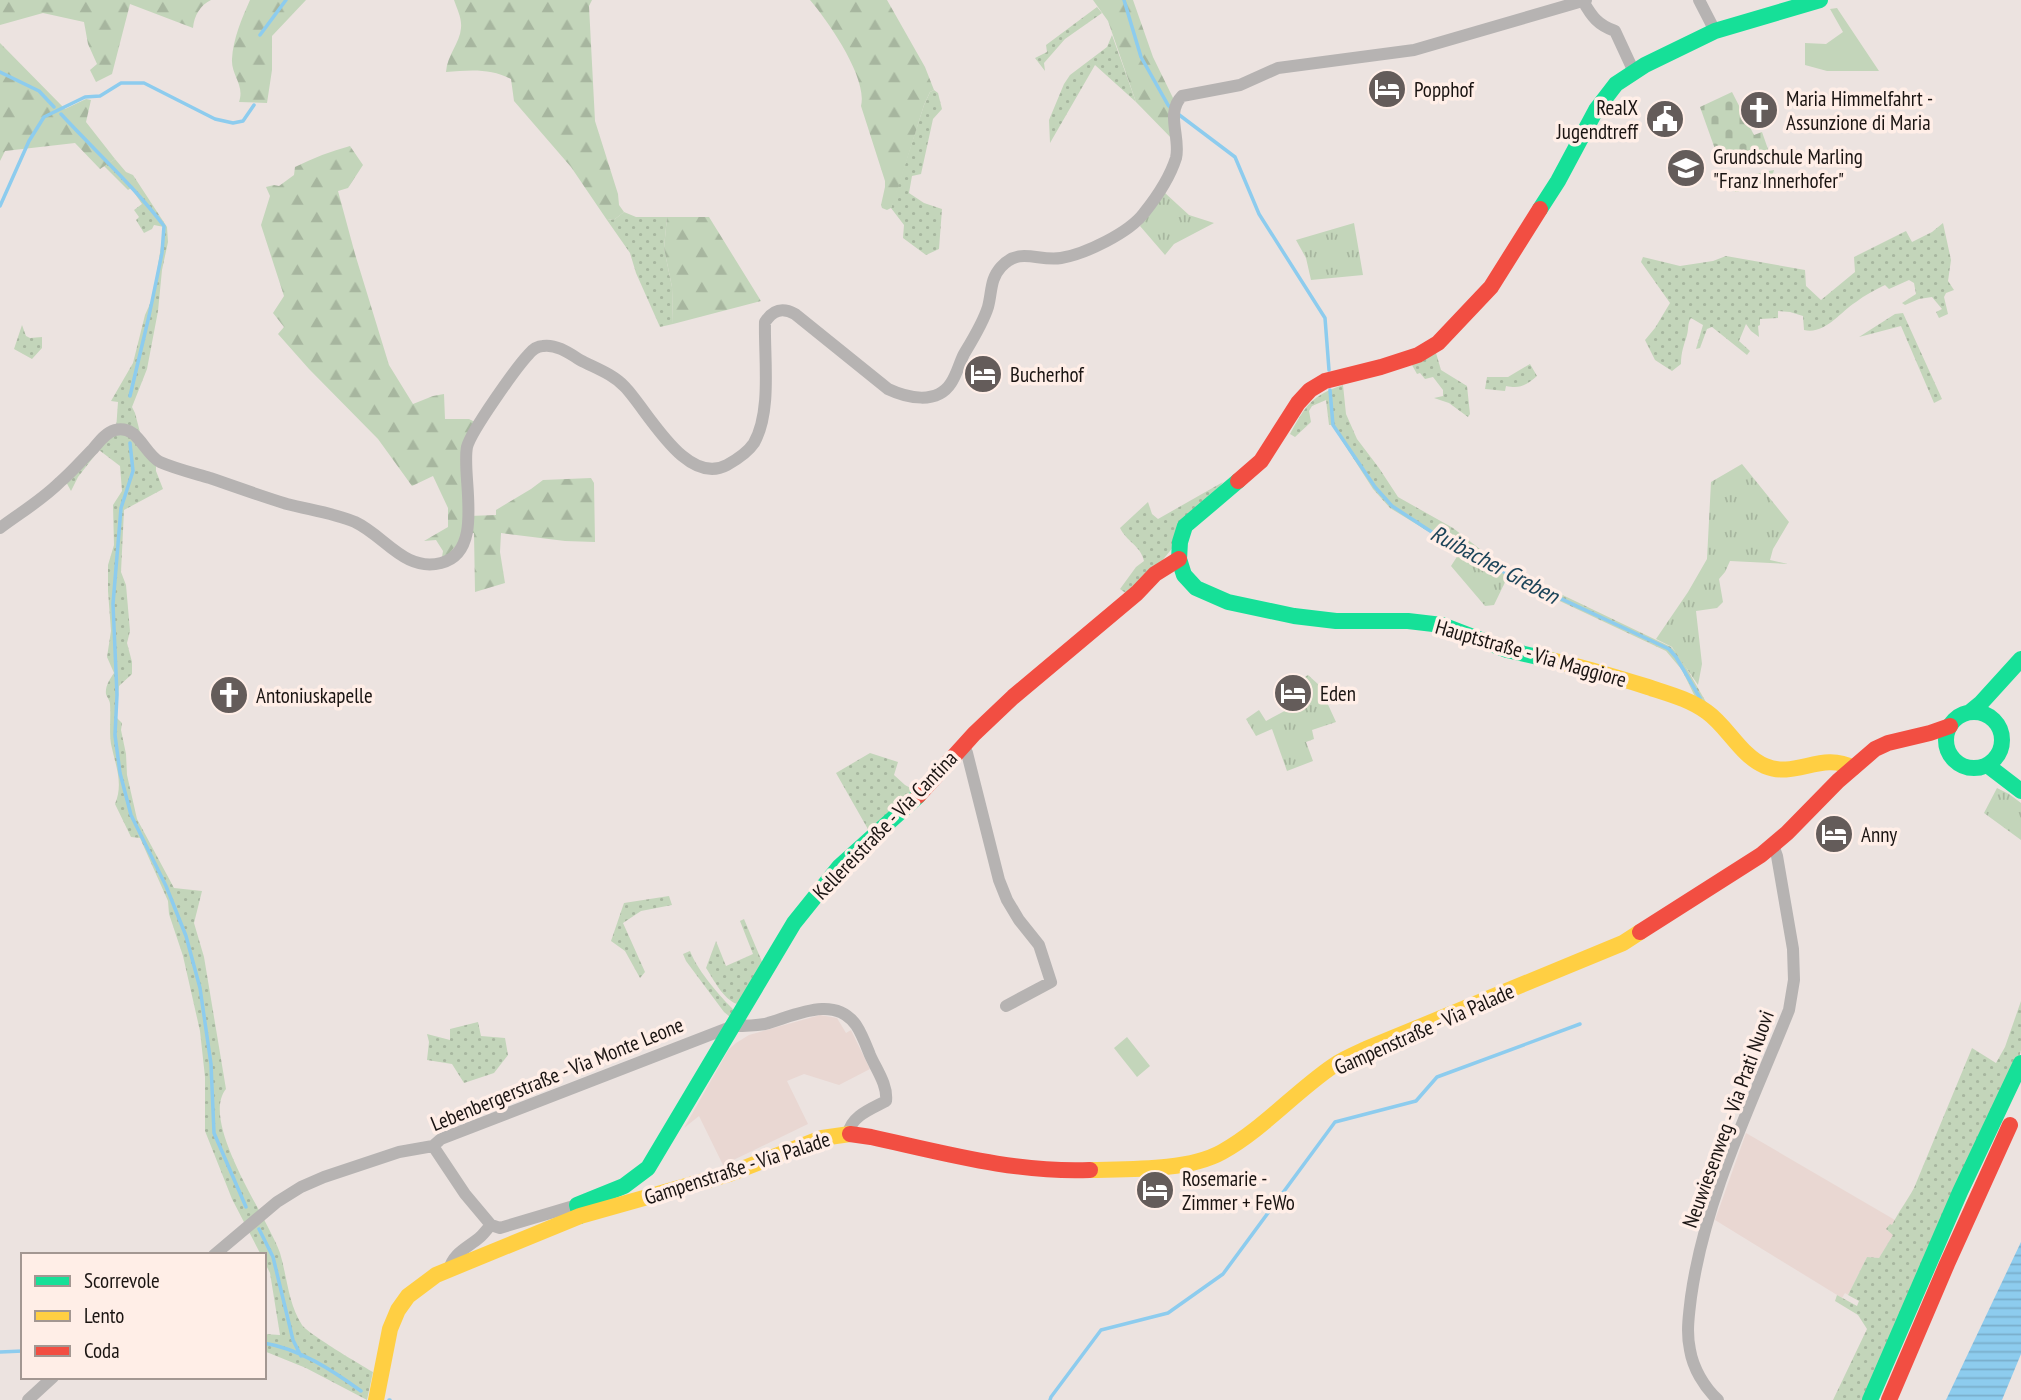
<svg xmlns="http://www.w3.org/2000/svg" width="2021" height="1400" font-family="'PT Sans Narrow',sans-serif">
<defs>
<pattern id="grass-dots" width="8" height="8" patternUnits="userSpaceOnUse" patternTransform="scale(1.75)"><rect width="8" height="8" fill="#c3d5ba"/><path d="M2 2h.1M6 6h.1" fill="none" stroke="#a7b69f" stroke-width="1.8" stroke-linecap="round"/></pattern>
<pattern id="forest-firs" width="22" height="20" patternUnits="userSpaceOnUse" patternTransform="scale(1.75)"><rect width="22" height="20" fill="#c3d5ba"/><path d="M5 1l3.5 6h-7zM16 11l3.5 6h-7z" fill="#a7b69f"/></pattern>
<pattern id="cemetery-stones" width="16" height="16" patternUnits="userSpaceOnUse" patternTransform="scale(1.75)"><rect width="16" height="16" fill="#c3d5ba"/><path d="M2 7V4a2 2 0 0 1 4 0v3zM10 15v-3a2 2 0 0 1 4 0v3z" fill="#a7b69f"/></pattern>
<pattern id="park-tufts" width="24" height="20" patternUnits="userSpaceOnUse" patternTransform="scale(1.75)"><rect width="24" height="20" fill="#c3d5ba"/><path d="M3 7l-1-3M5 7V3M7 7l1-3M15 17l-1-3M17 17v-4M19 17l1-3" fill="none" stroke="#a7b69f"/></pattern>
<pattern id="water-rules" width="6" height="5" patternUnits="userSpaceOnUse" patternTransform="scale(1.75)"><rect width="6" height="5" fill="#8dccee"/><path d="M0 2.5h6" fill="none" stroke="#79aecb"/></pattern>
</defs>
<rect width="100%" height="100%" fill="#ece3e0"/>
<!-- commercial -->
<path fill="#e9d7d2" d="M820,1015L837,1018L846,1033L851,1030L870,1069L839,1085L804,1074L787,1081L808,1124L723,1165L699,1116L684,1128L729,1049L736,1043L749,1035Z
M1746,1133L1895,1220L1892,1225L1887,1230L1894,1234L1879,1258L1867,1257L1848,1295L1845,1293L1842,1298L1715,1220Z"/>
<!-- grass -->
<path fill="url(#grass-dots)" d="M1097,7L1102,13L1065,39L1044,63L1045,71L1035,58L1047,52L1046,45Z
M1112,35L1136,102L1095,65L1050,143L1049,120L1064,84L1070,75L1107,47Z
M934,90L938,93L942,109L933,119L921,174L912,176L909,193L924,203L942,209L939,249L926,255L903,238L904,225L891,208L924,105L930,92Z
M115,159L126,172L133,175L167,227L168,242L162,270L158,311L147,369L132,407L135,413L143,444L156,465V471L163,489L124,510L121,572L126,585L130,631L127,643L132,662V674L119,686L116,717L122,723L121,730L126,754L127,775L137,819L174,888L202,891L194,923L204,957L226,1089C199,1122 268,1218 280,1253C287,1276 288,1303 302,1325C307,1333 361,1365 373,1372L367,1400L306,1368L264,1351V1334L280,1335L270,1273L264,1261V1255H261L232,1199L205,1131V1077L200,1031L183,956L169,914L168,901L140,838L131,837L115,804C124,783 115,764 111,744C109,731 111,717 110,704C110,701 107,697 106,694C105,686 110,679 114,673L107,657L111,631L108,591V565L114,545L113,505L122,491L120,466L99,450L78,477L71,491L64,478L116,430L118,402L111,401L133,363L145,315L153,297L164,227L154,225L152,229L144,233L136,220L139,217L134,210L142,204L131,188L128,190L104,166Z
M1774,170L1770,185L1735,192L1730,179Z
M624,212L636,217H667L664,248L672,287L673,324L660,327L636,273L630,253L607,220L615,219Z
M1943,223L1951,260L1948,281L1954,290L1946,293L1944,297L1948,314L1939,318L1936,312L1942,309L1932,297L1919,299L1905,305L1902,303L1916,294L1914,283L1909,280L1889,289L1885,285C1875,290 1865,295 1856,302C1840,312 1825,335 1804,330L1803,316L1790,312L1778,311V318L1760,319V325L1758,326L1759,337L1751,331L1746,324L1739,341L1750,351L1747,355L1712,327L1707,329L1700,348L1696,349L1703,325L1691,318C1687,324 1689,328 1687,335C1684,345 1681,352 1681,364L1672,371L1655,360L1645,340L1655,328L1670,303L1641,262L1643,257L1680,266L1713,261L1726,256L1805,270L1806,286L1821,300L1855,272L1854,257L1906,231L1912,242L1932,232Z
M1903,313L1942,399L1934,403L1901,326L1859,337L1895,314Z
M22,325L26,336L30,338L42,337V348L32,359L14,349Z
M1434,346L1441,370L1467,386L1470,414L1468,417L1449,403L1434,398L1443,396V390L1433,377L1425,379L1420,373L1417,374L1408,358Z
M1530,364L1537,376C1526,385 1521,389 1506,386L1505,391L1485,389L1487,377H1508Z
M1343,385L1346,414L1357,439L1379,468L1398,497L1453,528L1490,557L1512,568L1519,574L1671,647L1679,655L1714,716L1699,705L1682,670L1666,651L1483,565L1390,508L1373,489L1332,425H1329L1326,400L1312,406L1309,411L1311,422L1295,437L1290,434C1306,405 1311,396 1343,385Z
M1223,482L1170,551L1152,573L1127,594L1120,589L1136,567L1144,561C1141,546 1126,541 1120,528L1148,502L1152,514L1158,519Z
M870,753L898,762L894,775L905,785L916,791L869,831L836,773Z
M669,896L672,905L641,911L623,923L645,972L640,978L625,951L611,941L624,903Z
M744,919L763,964L737,1004C723,999 714,980 706,968L716,941L726,966L753,954L740,921Z
M690,951C698,972 723,1000 739,1015L735,1021L724,1012L686,961L683,954Z
M2021,1001V1050L2014,1078L1863,1400H1833L1867,1329L1858,1315L1835,1301L1837,1295L1857,1306L1859,1301L1848,1295L1867,1257L1879,1258L1893,1235L1886,1229L1890,1224L1892,1225C1899,1211 1907,1201 1914,1188L1972,1048L1996,1063L2005,1047Z
M478,1022L481,1036L505,1038L508,1055L494,1073L464,1083L452,1064L427,1060L429,1042L427,1034L450,1040V1029Z"/>
<!-- forest -->
<path fill="url(#forest-firs)" d="M0,0H211C200,5 194,16 193,28L130,4L112,74L96,82L90,70L97,64L88,44L84,22L43,13L0,25Z
M250,0H306L272,36V70L267,103L239,102C245,85 231,75 232,59C233,39 242,18 250,0Z
M454,0H592L589,6L595,121L618,194L619,205L624,212L615,219L607,220L571,167L514,101L511,79C491,68 469,70 446,72C447,55 460,43 461,28C462,18 457,9 454,0Z
M810,0H887L925,67L934,90L930,92L924,105L894,201L891,208L887,210L882,208L881,205L885,187V181L861,106C868,78 828,21 810,0Z
M1093,0H1133L1153,57L1174,100L1177,144L1136,102L1108,21Z
M0,43L65,109L86,99L91,100L86,122L115,159L100,169L75,143L5,151L0,161Z
M350,146L363,165L348,188L338,191L355,254L389,365L413,404L433,396L444,394L445,419H469L479,424L471,436L469,516L496,515V510L531,489L543,480L591,478L594,483L595,542L565,541L501,533L500,552L505,583L475,592L474,533L466,534L441,563L443,551L436,540L424,541L448,527V508L433,476L412,486L378,439L309,369L278,334L284,327L273,313L284,296L261,225L270,196L266,187L274,185L279,186L294,175L295,167C313,158 331,151 350,146Z
M667,217H709L761,301L673,324L672,287L664,248Z"/>
<!-- cemetery -->
<path fill="url(#cemetery-stones)" d="M1732,92L1754,135L1762,132L1769,152L1720,163L1700,107Z"/>
<!-- park -->
<path fill="url(#park-tufts)" d="M1165,193L1189,215L1214,223L1174,244L1165,255L1140,226Z
M1354,223L1363,275L1311,280L1306,258L1296,240Z
M1742,464L1789,522L1773,549L1770,560L1788,564L1730,561L1725,572L1719,579L1723,602L1717,608L1696,611L1702,664L1698,685L1672,647L1656,639L1688,592L1707,559L1711,482Z
M1460,552L1508,576L1494,605L1485,606L1451,566Z
M1308,675L1319,685L1336,722L1312,730L1314,739L1306,742L1313,761L1287,771L1272,729L1256,736L1246,719L1259,710L1266,721L1309,698L1300,680Z
M1997,788L2009,794L2021,803V840L1984,813Z"/>
<!-- garden -->
<path fill="#c3d5ba" d="M1837,8L1879,71H1827L1805,65V43L1826,44L1843,32L1830,9Z
M1127,1037L1150,1066L1137,1077L1114,1048Z"/>
<!-- water -->
<path fill="url(#water-rules)" d="M2021,1242V1354L2002,1400H1946Z"/>
<g fill="none" stroke-linecap="round" stroke-linejoin="round">
<!-- stream -->
<path stroke="#8dccee" stroke-width="3.5" d="M1124,0L1141,57L1168,105L1172,109
M260,35L286,0
M0,72L39,91L54,107
M61,114C95,151 133,185 164,226L162,253L149,316L130,396
M1178,114L1235,157L1259,214L1325,318L1329,370
M0,206L29,141L44,117L85,97L100,96L121,83H144L215,119L233,123L243,121L254,105
M1330,390L1333,425L1375,487L1392,506L1444,540L1480,561L1669,649L1676,657L1700,698
M130,443L133,471L121,508L113,604L117,695L115,735L120,773L131,815L166,886L186,936L200,988L211,1064L214,1133L246,1207
M259,1229L273,1257L293,1340L301,1356
M264,1343C300,1349 332,1370 361,1391
M0,1352L23,1351
M389,1400H390
M1050,1400L1051,1397L1101,1330L1168,1313L1223,1274L1335,1122L1416,1101L1437,1077L1580,1024"/>
<!-- street -->
<path stroke="#b6b3b2" stroke-width="12" d="M1699,0L1715,31
M1583,1C1592,17 1598,25 1615,31L1634,72
M0,528C20,513 42,500 60,482C72,472 82,460 93,449C99,442 105,433 115,430C138,424 144,454 160,462C176,469 193,473 210,478C236,487 261,496 287,504C310,510 333,513 355,522C385,536 404,572 441,563C486,552 461,477 467,447C471,431 516,368 528,355C532,350 536,346 543,346C556,344 569,353 580,360C595,368 613,374 625,387C648,411 686,487 727,465C736,460 748,452 754,443C772,411 764,358 765,322C773,310 782,307 795,314L888,389C907,398 937,405 951,383C957,374 959,364 964,354C973,339 983,323 988,307C992,292 990,279 1001,267C1020,246 1038,262 1061,258C1085,254 1129,233 1144,213C1156,198 1170,177 1176,158C1181,138 1165,113 1182,96L1240,85L1278,68L1414,50L1586,0
M963,745L967,753L999,880L1007,900L1019,920L1039,945L1051,982L1006,1006
M433,1146L465,1194L491,1225
M214,1255L277,1202L301,1187L324,1177L399,1152L433,1146L441,1139L733,1026C744,1026 754,1026 765,1024C794,1016 834,994 856,1025C862,1034 866,1045 870,1055C876,1069 888,1085 886,1101C871,1109 851,1116 848,1134
M449,1270C453,1253 467,1248 479,1238C484,1234 487,1229 491,1225L500,1228L577,1205
M28,1400L53,1377
M1718,1400C1704,1387 1693,1368 1690,1350C1686,1332 1689,1314 1691,1297C1705,1197 1752,1103 1789,1010L1794,980L1793,949L1777,856L1773,845"/>
<!-- fast -->
<path stroke="#16e098" stroke-width="16" d="M1540,209L1558,181L1596,110L1616,84L1645,65L1715,31L1820,0
M1238,481L1185,526L1180,542L1179,559L1184,575L1196,588L1228,602L1294,616L1336,621H1408L1442,625L1507,650L1551,660
M1970,712L1981,703L2021,659
M1946 740a28 28 0 1 1 56 0a28 28 0 1 1-56 0Z
M1987,765L2021,791
M580,1216L577,1205L624,1186L648,1168L794,923L839,867L918,796
M1870,1400L1960,1192L2021,1063"/>
<!-- slow -->
<path stroke="#ffcf43" stroke-width="16" d="M1551,660C1584,667 1616,677 1648,687C1669,694 1689,699 1707,712C1728,727 1741,756 1765,766C1795,779 1822,751 1853,768
M1090,1170C1129,1169 1188,1171 1222,1152C1263,1129 1295,1092 1333,1066C1343,1059 1355,1054 1366,1049L1623,943L1640,932
M376,1400L390,1329L398,1310L408,1296L436,1275L580,1216L729,1174L822,1138L850,1134"/>
<!-- jam -->
<path stroke="#f24e42" stroke-width="16" d="M1238,481L1261,461L1298,403L1310,390L1325,381L1381,367L1418,355L1438,343L1491,287L1540,209
M918,796L974,734L1013,697L1137,593L1155,574L1179,559
M1640,932L1761,855L1787,833L1838,781L1875,749L1888,743L1930,733L1950,726
M850,1134L871,1137C944,1153 1015,1173 1090,1170
M1889,1400L1947,1264L2010,1125"/>
</g>
<!-- icons -->
<defs>
<symbol id="hotel-disc" viewBox="-11 -11 22 22"><circle r="9.5" fill="#645c5a" stroke="#ffeee7"/><path d="M-6-4.5h1.5V1H6V5H4.5V3h-9V5H-6ZM-4 0a1.8 1.8 0 1 1 3.6 0ZM.5 0V-2.5h3Q6-2.5 6 0Z" fill="#fff"/></symbol>
<symbol id="church-disc" viewBox="-11 -11 22 22"><circle r="9.5" fill="#645c5a" stroke="#ffeee7"/><path d="M-1.2-6h2.4v3.5h3.3v2.4h-3.3V6h-2.4V-.1h-3.3v-2.4h3.3Z" fill="#fff"/></symbol>
<symbol id="civic-disc" viewBox="-11 -11 22 22"><circle r="9.5" fill="#645c5a" stroke="#ffeee7"/><path d="M-.6-6.5H3V-4.5H.6V-3L4-1V1h2V6H-6V1h2V-1L-.6-3ZM-1.2 2.5V6h2.4V2.5Z" fill="#fff"/></symbol>
<symbol id="school-disc" viewBox="-11 -11 22 22"><circle r="9.5" fill="#645c5a" stroke="#ffeee7"/><path d="M0-5L7-2L0 1L-7-2ZM-4 1L0 2.5L4 1V4Q0 6-4 4Z" fill="#fff"/></symbol>
</defs>
<g fill-rule="evenodd">
<use href="#hotel-disc" x="1365" y="67" width="44" height="44"/>
<use href="#church-disc" x="1737" y="88" width="44" height="44"/>
<use href="#civic-disc" x="1643" y="97" width="44" height="44"/>
<use href="#school-disc" x="1664" y="146" width="44" height="44"/>
<use href="#hotel-disc" x="961" y="352" width="44" height="44"/>
<use href="#hotel-disc" x="1271" y="671" width="44" height="44"/>
<use href="#church-disc" x="207" y="673" width="44" height="44"/>
<use href="#hotel-disc" x="1812" y="812" width="44" height="44"/>
<use href="#hotel-disc" x="1133" y="1168" width="44" height="44"/>
</g>
<g text-anchor="middle" dominant-baseline="central" stroke-width="7" stroke-linejoin="round" paint-order="stroke">
<!-- poi labels -->
<g font-size="21" fill="#1a1412" stroke="#ffeee7" text-anchor="start">
<text x="1414" y="89">Popphof</text>
<text x="1786" y="98">Maria Himmelfahrt -<tspan x="1786" dy="24">Assunzione di Maria</tspan></text>
<text x="1638" y="107" text-anchor="end">RealX<tspan x="1638" dy="24">Jugendtreff</tspan></text>
<text x="1713" y="156">Grundschule Marling<tspan x="1713" dy="24">"Franz Innerhofer"</tspan></text>
<text x="1010" y="374">Bucherhof</text>
<text x="1320" y="693">Eden</text>
<text x="256" y="695">Antoniuskapelle</text>
<text x="1861" y="834">Anny</text>
<text x="1182" y="1178">Rosemarie -<tspan x="1182" dy="24">Zimmer + FeWo</tspan></text>
</g>
<!-- street labels -->
<g font-size="21" fill="#1a1412" stroke="#ffeee7">
<text transform="translate(1531 653) rotate(16)">Hauptstraße - Via Maggiore</text>
<text transform="translate(885 825) rotate(-46)">Kellereistraße - Via Cantina</text>
<text transform="translate(1424 1029) rotate(-24)">Gampenstraße - Via Palade</text>
<text transform="translate(557 1074) rotate(-22)">Lebenbergerstraße - Via Monte Leone</text>
<text transform="translate(1728 1119) rotate(-70)">Neuwiesenweg - Via Prati Nuovi</text>
<text transform="translate(737 1168) rotate(-18)">Gampenstraße - Via Palade</text>
</g>
<!-- water labels -->
<g font-size="23" font-style="italic" fill="#1c4459" stroke="#ffeee7">
<text transform="translate(1495 564) rotate(28)">Ruibacher Greben</text>
</g>
</g>
<!-- legend -->
<rect x="21" y="1253" width="245" height="126" fill="#ffeee7" stroke="#a39792" stroke-width="2"/>
<rect x="35" y="1276" width="35" height="10" fill="#16e098" stroke="#a39792" stroke-width="2"/>
<text x="84" y="1288" font-size="21" fill="#1a1412">Scorrevole</text>
<rect x="35" y="1311" width="35" height="10" fill="#ffcf43" stroke="#a39792" stroke-width="2"/>
<text x="84" y="1323" font-size="21" fill="#1a1412">Lento</text>
<rect x="35" y="1346" width="35" height="10" fill="#f24e42" stroke="#a39792" stroke-width="2"/>
<text x="84" y="1358" font-size="21" fill="#1a1412">Coda</text>
</svg>
